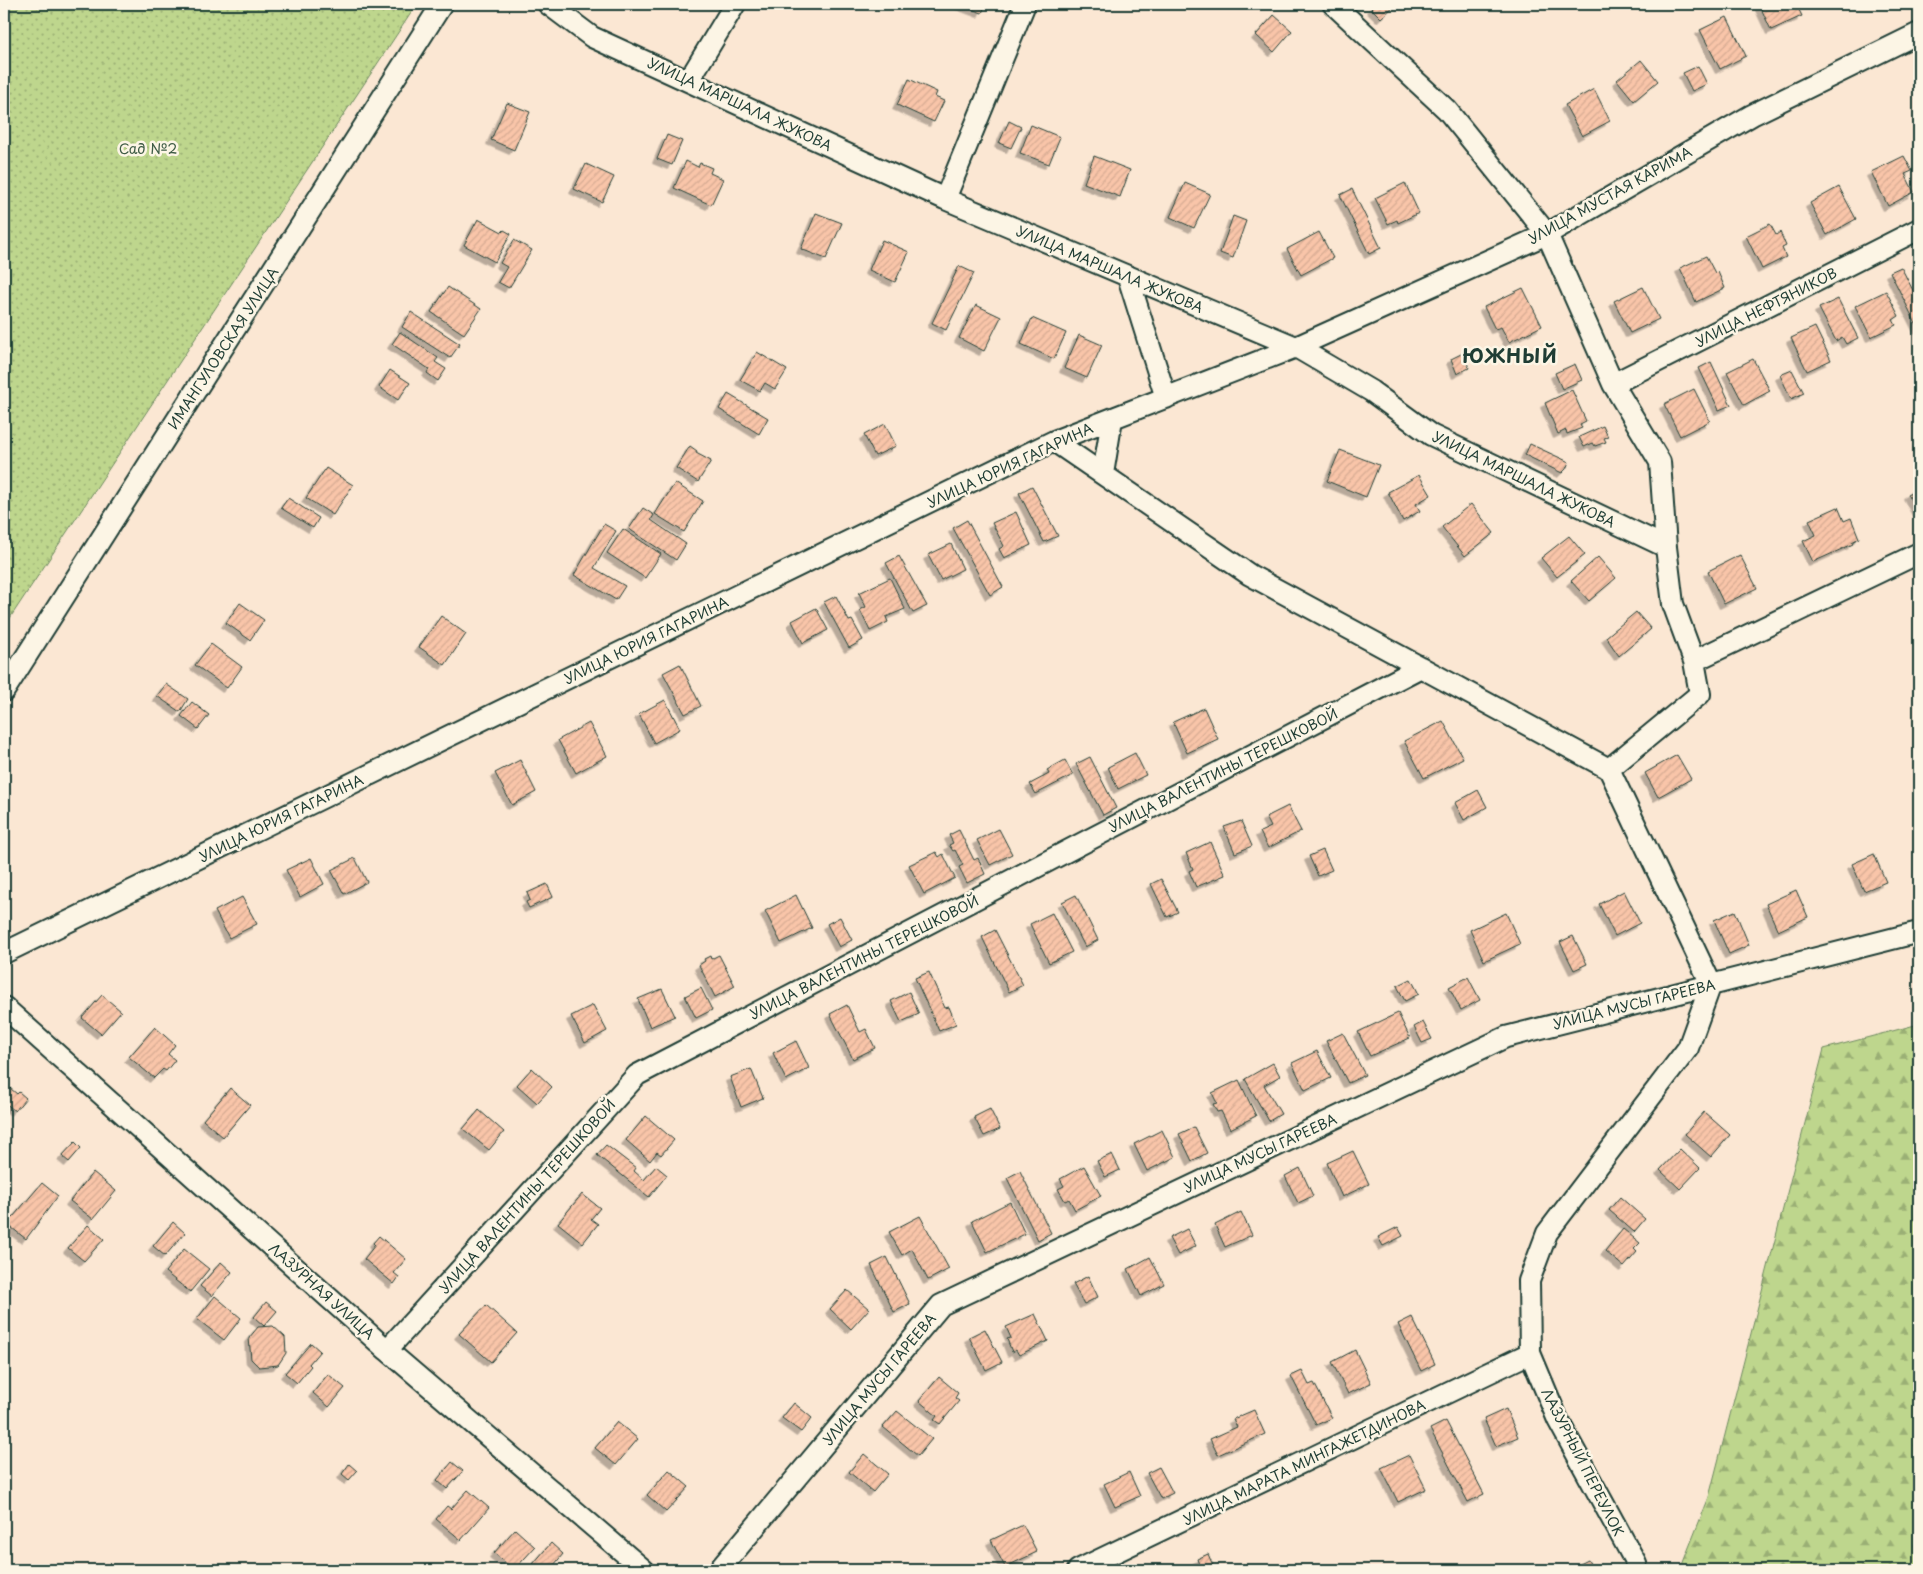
<svg xmlns="http://www.w3.org/2000/svg" width="1923" height="1574" font-family="'Playpen Sans',sans-serif">
<defs>
<pattern id="forest-firs" width="22" height="20" patternUnits="userSpaceOnUse" patternTransform="scale(1.25)"><rect width="22" height="20" fill="#bed68d"/><path d="M5 1l3.5 6h-7zM16 11l3.5 6h-7z" fill="#9aaf74"/></pattern>
<pattern id="garden-dots" width="8" height="8" patternUnits="userSpaceOnUse" patternTransform="scale(1.25)"><rect width="8" height="8" fill="#bed68d"/><path d="M2 2h.1M6 6h.1" fill="none" stroke="#9aaf74" stroke-width="1.8" stroke-linecap="round"/></pattern>
<pattern id="building-hatch" width="6" height="6" patternUnits="userSpaceOnUse" patternTransform="scale(1.25)"><rect width="6" height="6" fill="#f9c5a9"/><path d="M-1 1l2-2M0 6l6-6M5 7l2-2" fill="none" stroke="#d5aa92"/></pattern>
<filter id="shadow"><feDropShadow dx="-4.5" dy="4.5" stdDeviation="0" flood-color="#0004"/></filter>
</defs>
<rect width="100%" height="100%" fill="#fbe7d3"/>
<filter id="ink" filterUnits="userSpaceOnUse"><feTurbulence type="fractalNoise" baseFrequency=".02" numOctaves="2"/><feDisplacementMap in="SourceGraphic" scale="10" xChannelSelector="R" yChannelSelector="G"/><feConvolveMatrix kernelMatrix="1 2 1 2 8 2 1 2 1" color-interpolation-filters="sRGB"/></filter>
<g filter="url(#ink)">
<!-- forest -->
<path fill="url(#forest-firs)" stroke="#6e8a60" d="M1919,1024V1570H1680L1709,1497L1824,1049Z"/>
<!-- garden -->
<path fill="url(#garden-dots)" stroke="#6e8a60" d="M4,4H417L4,627Z"/>
<!-- building -->
<path fill="url(#building-hatch)" stroke="#1f3d34" filter="url(#shadow)" d="M958,4H986L982,13Z
M1376,4H1396L1381,18L1371,8Z
M1759,4H1796L1802,16L1771,30Z
M1274,15L1292,31L1274,52L1256,35Z
M1727,17L1746,56L1720,69L1700,30Z
M1641,60L1658,81L1634,101L1617,80Z
M1698,66L1707,84L1692,91L1683,73Z
M909,79L937,92L935,97L944,101L934,122L897,105Z
M1594,89L1610,121L1582,136L1565,105Z
M507,103L530,112L514,150L491,140Z
M1009,121L1021,127L1011,148L999,143Z
M1031,125L1060,137L1049,164L1020,153Z
M667,135L682,141L672,165L657,159Z
M1094,156L1130,170L1120,197L1084,183Z
M1904,156L1912,171L1905,174L1914,192L1888,206L1871,172Z
M686,161L698,167L700,163L712,168L710,173L723,179L711,205L674,188Z
M586,164L614,177L602,202L574,189Z
M1185,183L1210,194L1194,228L1170,217Z
M1405,183L1419,213L1398,223L1397,220L1388,224L1375,198Z
M1839,187L1856,219L1827,235L1810,203Z
M1352,189L1381,248L1369,254L1340,195Z
M816,213L842,223L826,259L801,249Z
M1233,216L1246,221L1233,258L1220,253Z
M478,219L502,232L504,230L511,234L495,262L464,245Z
M1770,224L1776,235L1780,232L1786,246L1782,248L1786,257L1762,269L1746,236Z
M1319,232L1333,258L1301,275L1287,249Z
M514,240L532,250L509,288L498,282L507,267L500,263Z
M882,240L909,252L895,282L869,270Z
M1706,256L1715,273L1718,272L1725,288L1696,302L1680,268Z
M959,266L974,273L946,330L932,323Z
M1901,267L1919,302V330L1890,272Z
M448,287L481,309L464,334L431,312Z
M1643,287L1659,319L1630,333L1614,301Z
M1523,288L1542,326L1509,342L1501,327L1495,329L1484,307Z
M1886,291L1899,316L1893,320L1896,325L1871,337L1855,306Z
M1838,299L1858,338L1846,344L1842,337L1836,341L1819,308Z
M976,305L1001,317L984,351L959,338Z
M411,312L460,344L450,358L402,327Z
M1032,318L1066,333L1054,359L1021,344Z
M1815,327L1831,360L1807,371L1791,338Z
M400,332L438,358L435,362L446,369L438,381L427,373L429,369L392,344Z
M1079,335L1102,345L1087,378L1064,368Z
M757,352L787,370L775,389L765,383L760,391L740,380Z
M1463,353L1469,368L1457,374L1451,359Z
M1753,359L1770,391L1744,405L1727,372Z
M1711,362L1731,405L1719,410L1699,368Z
M1575,364L1582,380L1562,389L1555,373Z
M390,370L410,383L398,400L379,387Z
M1792,370L1804,393L1791,399L1780,375Z
M1694,389L1710,421L1680,436L1664,404Z
M1572,390L1586,421L1580,424L1582,428L1567,434L1566,430L1558,434L1545,403Z
M728,394L768,418L759,434L719,409Z
M885,424L896,446L875,456L864,435Z
M1603,426L1608,437L1604,438L1606,442L1595,446L1593,443L1584,447L1579,437Z
M1530,444L1569,462L1566,469L1562,473L1525,455Z
M690,446L697,451L696,453L711,461L698,482L676,468Z
M1340,450L1379,465L1366,497L1327,481Z
M326,468L353,485L333,515L306,498Z
M1419,475L1431,495L1416,504L1420,511L1403,521L1388,492Z
M675,483L703,501L684,532L655,514Z
M1032,486L1058,536L1044,542L1019,493Z
M1919,488V515L1908,494Z
M288,498L319,518L313,528L281,508Z
M1471,504L1494,533L1465,556L1442,527Z
M1838,507L1844,521L1851,518L1859,538L1852,542L1853,544L1813,562L1803,541L1816,535L1809,520Z
M643,508L654,515L651,520L686,544L676,560L629,529Z
M1016,512L1031,545L1004,558L999,549L1004,546L992,523Z
M967,520L1003,587L990,595L953,528Z
M604,524L616,531L594,568L625,586L616,600L574,575Z
M623,529L661,554L645,578L607,553Z
M1569,536L1585,555L1557,577L1541,558Z
M951,544L963,569L941,580L928,555Z
M1740,555L1757,588L1724,604L1708,571Z
M899,556L927,606L913,613L886,563Z
M1598,557L1616,578L1589,601L1571,581Z
M890,578L905,609L886,617L888,622L870,631L860,610L866,607L859,593Z
M836,596L849,621L852,620L863,640L849,648L824,602Z
M240,603L264,620L250,640L226,623Z
M816,608L828,630L803,643L792,621Z
M1636,612L1651,629L1619,656L1606,637Z
M441,616L466,634L445,665L419,647Z
M211,644L242,667L227,688L195,665Z
M680,664L701,706L685,714L663,673Z
M166,684L188,699L180,712L157,696Z
M665,700L680,729L654,743L639,714Z
M192,702L209,715L198,729L181,716Z
M1204,708L1218,739L1187,753L1173,722Z
M1443,721L1463,758L1424,778L1404,741Z
M589,723L607,756L576,773L558,740Z
M1135,753L1146,775L1118,789L1108,767Z
M1677,755L1691,779L1658,797L1645,773Z
M1090,757L1116,808L1103,815L1076,764Z
M520,760L536,792L512,805L495,773Z
M1065,760L1073,775L1036,794L1030,784L1049,774L1047,770Z
M1478,790L1487,807L1464,820L1455,803Z
M1288,806L1301,831L1268,848L1260,832L1271,827L1266,817Z
M1241,821L1252,846L1235,853L1224,827Z
M999,829L1012,854L990,865L977,840Z
M959,830L974,860L978,858L985,874L967,883L959,867L963,865L955,850L953,851L949,845L953,843L949,835Z
M1210,842L1225,875L1196,887L1189,871L1193,869L1186,853Z
M1323,850L1332,870L1318,876L1309,856Z
M936,852L939,857L943,854L955,878L924,894L909,865Z
M1874,854L1886,882L1864,891L1852,864Z
M311,858L324,884L300,897L286,870Z
M355,858L367,882L344,894L331,870Z
M1161,879L1178,912L1167,917L1151,884Z
M547,884L553,897L529,908L526,902L530,900L527,893Z
M1796,890L1808,917L1778,931L1766,904Z
M1624,891L1640,923L1615,936L1599,904Z
M796,895L812,928L781,943L765,911Z
M1076,895L1098,940L1085,947L1062,902Z
M242,897L257,924L229,938L215,911Z
M1735,911L1749,945L1729,954L1714,920Z
M1052,913L1072,952L1049,963L1030,924Z
M1506,913L1520,944L1484,961L1470,930Z
M840,917L852,940L839,947L827,924Z
M995,930L1023,985L1009,992L982,937Z
M1573,936L1587,964L1574,970L1560,942Z
M719,955L735,986L715,997L699,965L705,961L704,959L710,956L711,959Z
M929,972L945,1008L949,1007L956,1024L939,1031L915,978Z
M1468,977L1480,1000L1461,1010L1449,987Z
M1411,979L1419,994L1405,1001L1397,986Z
M701,988L712,1010L696,1018L685,996Z
M662,989L675,1016L650,1027L638,999Z
M909,992L919,1014L901,1022L891,1001Z
M102,995L121,1011L101,1034L82,1018Z
M593,1005L607,1031L585,1043L571,1016Z
M847,1005L860,1032L866,1029L875,1048L853,1059L830,1014Z
M1398,1013L1410,1038L1370,1056L1358,1032Z
M1423,1022L1432,1039L1422,1043L1414,1027Z
M155,1027L175,1045L168,1054L175,1060L166,1071L163,1069L154,1078L129,1057Z
M1343,1033L1365,1075L1348,1083L1326,1041Z
M796,1041L809,1068L786,1080L773,1053Z
M1317,1051L1331,1078L1305,1090L1292,1063Z
M1273,1063L1280,1076L1264,1085L1281,1114L1269,1121L1245,1079Z
M532,1068L552,1087L537,1103L517,1085Z
M751,1069L763,1098L741,1107L730,1077Z
M1239,1080L1256,1116L1230,1129L1221,1111L1217,1112L1213,1104L1217,1103L1212,1093Z
M4,1083L17,1094L19,1092L26,1098L15,1111L4,1102Z
M230,1088L250,1105L223,1137L203,1120Z
M990,1109L1000,1129L984,1136L974,1117Z
M479,1110L504,1132L489,1150L463,1129Z
M1704,1112L1730,1135L1711,1157L1685,1134Z
M646,1116L674,1140L661,1155L657,1152L650,1161L626,1140Z
M1194,1127L1207,1153L1192,1161L1179,1134Z
M1162,1130L1175,1157L1147,1171L1134,1144Z
M75,1142L81,1148L69,1162L62,1156Z
M606,1145L636,1168L634,1171L644,1180L656,1166L667,1175L649,1197L597,1155Z
M1680,1149L1700,1168L1680,1189L1660,1170Z
M1353,1151L1369,1184L1342,1197L1327,1163Z
M1112,1154L1120,1170L1105,1177L1097,1161Z
M1084,1166L1101,1196L1075,1210L1069,1199L1065,1201L1058,1189L1064,1186L1060,1179Z
M1300,1168L1313,1196L1298,1203L1285,1176Z
M1020,1171L1051,1233L1038,1240L1007,1178Z
M93,1172L116,1191L93,1219L70,1201Z
M42,1183L58,1196L26,1239L7,1224Z
M582,1194L600,1208L591,1219L598,1224L583,1243L558,1223Z
M1620,1197L1645,1219L1634,1232L1609,1210Z
M1010,1202L1025,1234L987,1252L972,1221Z
M1241,1212L1252,1235L1225,1247L1215,1225Z
M920,1216L949,1269L928,1280L912,1249L902,1255L889,1232Z
M173,1222L185,1233L165,1256L153,1246Z
M88,1225L104,1239L84,1261L68,1248Z
M1398,1227L1403,1236L1383,1246L1378,1237Z
M1187,1229L1196,1246L1178,1255L1169,1238Z
M1623,1229L1640,1243L1634,1249L1637,1252L1624,1267L1605,1251Z
M379,1236L406,1259L394,1273L399,1277L394,1284L364,1259L375,1245L373,1243Z
M184,1249L209,1269L190,1292L165,1272Z
M887,1257L910,1304L894,1312L871,1265Z
M1150,1257L1164,1284L1141,1296L1128,1269Z
M221,1262L232,1272L212,1296L200,1286Z
M1088,1276L1098,1297L1084,1304L1073,1284Z
M847,1290L869,1309L851,1329L830,1309Z
M215,1296L241,1318L224,1340L197,1319Z
M266,1302L277,1311L264,1326L254,1317Z
M486,1305L517,1333L491,1362L459,1334Z
M1035,1314L1048,1341L1019,1355L1016,1350L1012,1352L1007,1339L1011,1338L1006,1327Z
M1412,1317L1435,1364L1421,1371L1398,1324Z
M273,1326L285,1337L286,1353L278,1365L259,1367L251,1359L249,1338L258,1327Z
M985,1329L1002,1362L986,1370L969,1337Z
M311,1343L320,1351L309,1364L311,1366L297,1383L285,1373Z
M1355,1350L1371,1383L1348,1394L1332,1362Z
M1302,1371L1309,1385L1314,1383L1332,1418L1316,1425L1291,1376Z
M328,1374L345,1388L329,1407L313,1393Z
M939,1377L958,1393L955,1398L959,1401L940,1424L934,1420L937,1416L919,1401Z
M794,1403L812,1418L801,1432L782,1418Z
M1506,1409L1518,1437L1496,1446L1484,1419Z
M1254,1410L1265,1434L1218,1455L1210,1439L1237,1427L1233,1419Z
M897,1411L932,1439L918,1456L883,1427Z
M1446,1421L1484,1494L1468,1502L1430,1429Z
M617,1422L638,1439L616,1465L595,1448Z
M864,1454L888,1474L873,1492L849,1472Z
M1409,1455L1426,1489L1398,1502L1381,1468Z
M452,1462L463,1471L447,1489L437,1480Z
M349,1464L357,1471L349,1480L342,1474Z
M1159,1467L1173,1493L1161,1499L1147,1473Z
M669,1470L689,1487L666,1512L647,1495Z
M1129,1472L1140,1496L1115,1507L1104,1484Z
M468,1490L489,1508L461,1540L436,1519L447,1506L451,1509Z
M1023,1525L1037,1552L1005,1567L991,1540Z
M515,1529L535,1547L514,1570L494,1553Z
M551,1543L563,1554L550,1570H541L533,1564Z
M1208,1554L1215,1570H1201L1197,1559Z
M1588,1560L1593,1570H1568Z"/>
<g fill="none" stroke-linecap="round" stroke-linejoin="round">
<defs>
<path id="minor" d="M548,4L592,37L945,199L1296,347L1371,391L1431,435L1666,547
M1333,4L1447,110L1547,234L1613,384L1660,462L1666,547L1673,604L1694,661L1700,694L1609,769
M689,80L735,4
M945,199L1025,4
M1128,277L1166,398
M1613,384L1919,229
M1054,441L1250,575L1609,769L1711,984L1688,1048L1547,1233L1529,1281L1530,1353L1558,1420L1636,1563V1570
M1103,474L1112,419
M1694,661L1919,553
M4,691L442,4
M4,953L1054,441L1296,347L1547,234L1752,115L1919,33
M4,1007L387,1350L644,1570
M387,1350L637,1075L1421,667
M719,1570L941,1305L1506,1037L1919,932
M1078,1570L1530,1353"/>
</defs>
<!-- minor casing -->
<use href="#minor" stroke="#1f3d34" stroke-width="24"/>
<!-- minor -->
<use href="#minor" stroke="#fcf5e5" stroke-width="20"/>
</g>
</g>
<g text-anchor="middle" dominant-baseline="central" stroke-width="5" stroke-linejoin="round" paint-order="stroke">
<!-- street labels -->
<g font-size="14" fill="#1f3d34" stroke="#fcf5e5">
<text transform="translate(740 104) rotate(25)">УЛИЦА МАРШАЛА ЖУКОВА</text>
<text transform="translate(1610 195) rotate(-29)">УЛИЦА МУСТАЯ КАРИМА</text>
<text transform="translate(1110 269) rotate(23)">УЛИЦА МАРШАЛА ЖУКОВА</text>
<text transform="translate(1766 307) rotate(-27)">УЛИЦА НЕФТЯНИКОВ</text>
<text transform="translate(223 348) rotate(-57)">ИМАНГУЛОВСКАЯ УЛИЦА</text>
<text transform="translate(1010 465) rotate(-25)">УЛИЦА ЮРИЯ ГАГАРИНА</text>
<text transform="translate(1524 479) rotate(26)">УЛИЦА МАРШАЛА ЖУКОВА</text>
<text transform="translate(646 640) rotate(-26)">УЛИЦА ЮРИЯ ГАГАРИНА</text>
<text transform="translate(1223 770) rotate(-27)">УЛИЦА ВАЛЕНТИНЫ ТЕРЕШКОВОЙ</text>
<text transform="translate(281 818) rotate(-26)">УЛИЦА ЮРИЯ ГАГАРИНА</text>
<text transform="translate(864 957) rotate(-27)">УЛИЦА ВАЛЕНТИНЫ ТЕРЕШКОВОЙ</text>
<text transform="translate(1634 1004) rotate(-14)">УЛИЦА МУСЫ ГАРЕЕВА</text>
<text transform="translate(1260 1153) rotate(-25)">УЛИЦА МУСЫ ГАРЕЕВА</text>
<text transform="translate(527 1196) rotate(-48)">УЛИЦА ВАЛЕНТИНЫ ТЕРЕШКОВОЙ</text>
<text transform="translate(322 1291) rotate(42)">ЛАЗУРНАЯ УЛИЦА</text>
<text transform="translate(879 1379) rotate(-50)">УЛИЦА МУСЫ ГАРЕЕВА</text>
<text transform="translate(1304 1462) rotate(-26)">УЛИЦА МАРАТА МИНГАЖЕТДИНОВА</text>
<text transform="translate(1583 1462) rotate(63)">ЛАЗУРНЫЙ ПЕРЕУЛОК</text>
</g>
<!-- park labels -->
<g font-size="14" fill="#3f5c46" stroke="#fcf5e5">
<text x="148" y="148">Сад №2</text>
</g>
<!-- district labels -->
<g font-size="19" font-weight="bold" letter-spacing="1" fill="#1f3d34" stroke="#fcf5e5">
<text x="1510" y="355">ЮЖНЫЙ</text>
</g>
</g>
<!-- margin -->
<rect width="1923" height="1574" fill="none" stroke="#fcf5e5" stroke-width="20"/>
<rect x="10" y="10" width="1903" height="1554" fill="none" stroke="#1f3d34" stroke-width="2" filter="url(#ink)"/>
</svg>
